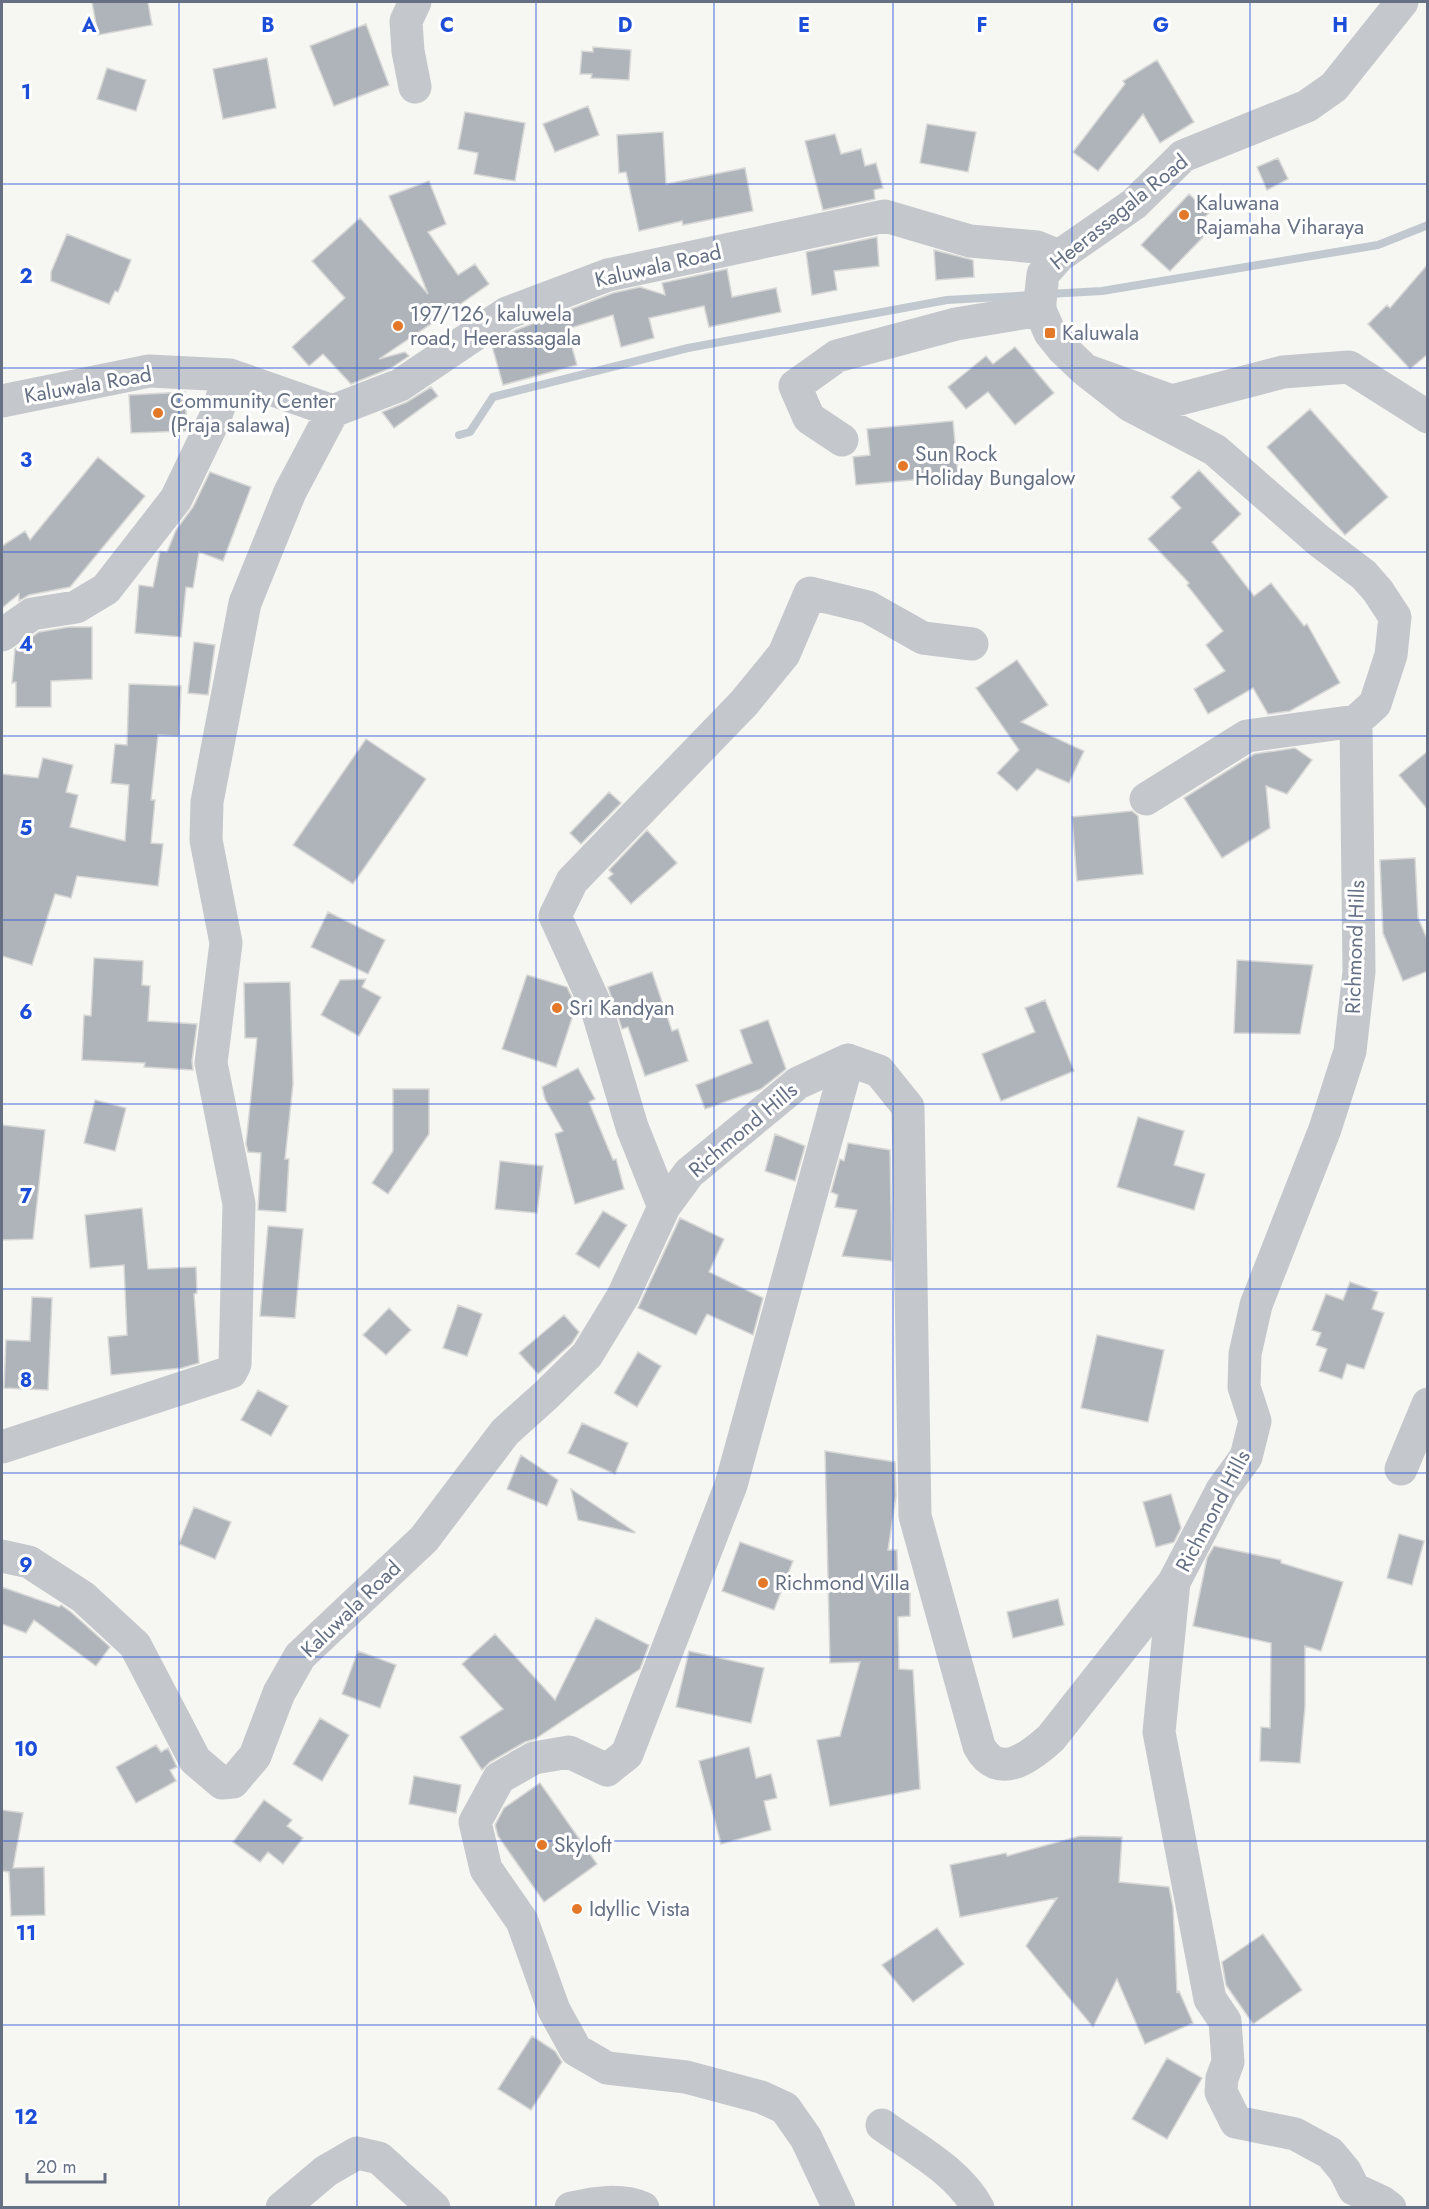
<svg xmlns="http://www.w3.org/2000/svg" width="1429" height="2209" font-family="Jost,sans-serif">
<rect width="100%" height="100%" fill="#f6f6f3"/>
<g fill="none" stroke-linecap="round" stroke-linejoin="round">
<!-- stream -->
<path stroke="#c1c8cf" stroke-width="8" d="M1048,294L1102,291L1378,245L1428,225
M459,435L470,432L493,397L688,348L947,300L1034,295"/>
</g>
<!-- building -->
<path fill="#afb4bb" stroke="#d7d8d6" stroke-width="1.5" d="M92,2H148L152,25L98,35Z
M366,24L389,85L334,106L310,46Z
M593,47L631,50L629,80L591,78L592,74H580L582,51L593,52Z
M267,58L276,108L223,119L213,69Z
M1157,60L1194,122L1160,143L1143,114L1098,171L1073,152L1125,84L1123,81Z
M107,68L146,80L136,111L97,99Z
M588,106L599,135L555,152L543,124Z
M465,112L525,123L515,181L474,174L478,153L458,149Z
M927,124L976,132L968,172L920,163Z
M663,132L666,184L745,168L753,211L683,225L682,221L639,231L626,172L619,173L617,135Z
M835,134L841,154L861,149L865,166L876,163L883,188L874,190L875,199L823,210L805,141Z
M1278,158L1288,179L1267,190L1257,167Z
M429,181L446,224L428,232L458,275L475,264L489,284L446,314H441V317L379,359L405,352L409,356L391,368L351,384L323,354L309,366L292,347L345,298L312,261L360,218L428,294L389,196Z
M1189,194L1209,213L1197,224L1207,233L1170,271L1141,245Z
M67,234L131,260L118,292L115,291L109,304L51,281V272Z
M877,237L879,266L834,271L837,290L812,295L806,252Z
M934,250L973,260L974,277L936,280Z
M1428,264V354L1410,369L1368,324L1387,305L1390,308Z
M727,269L732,297L776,288L781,312L709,327L704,306L649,318L654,338L621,347L613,315L567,329L577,365L503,385L492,346L516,330L613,293L640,287L665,295L662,283Z
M1015,347L1054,393L1015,425L988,392L966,409L948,387L986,356L993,364Z
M431,387L438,396L394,428L382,412L407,402Z
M185,392L187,431L131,433L129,395Z
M1310,409L1388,497L1345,535L1267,447Z
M953,421L958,476L856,485L853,457L870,455L867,429Z
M98,457L145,496L70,587L29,595L19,601V594L2,608V546L25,531L30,540Z
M1199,470L1241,514L1212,542L1254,596L1271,583L1304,626L1307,624L1340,683L1290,711L1268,714L1253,688L1208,714L1194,689L1225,671L1206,645L1223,631L1187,585L1189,583L1148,539L1181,508L1171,497Z
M210,472L251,487L223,561L199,552L193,588L186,587L181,637L135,633L139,585L153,587L160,551L167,552L176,530L193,507Z
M69,627H92V679L51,681V707H16V682L12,683L15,649L39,632Z
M194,642L215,645L208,695L188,693Z
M1017,660L1048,705L1021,722L1084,751L1069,783L1037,769L1017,791L997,773L1019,750L976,688Z
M129,684L181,686L179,736L158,735L151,800H155L151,843L163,844L158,886L77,876L71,898L55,894L32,965L2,956V774L38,778L43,758L73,765L66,792L78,795L70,827L125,841L129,785L111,783L115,744L127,745Z
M366,739L426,779L353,884L293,845Z
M1295,748L1312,760L1287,794L1266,786L1270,828L1222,858L1184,798L1254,754Z
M1428,751V810L1399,775Z
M609,792L621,803L581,844L570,833Z
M1132,811L1138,816L1143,874L1077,881L1072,817Z
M647,830L677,863L631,904L608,878L613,874L609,870Z
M1415,858L1418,918L1428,941V971L1403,981L1383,933L1380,860Z
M328,912L385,940L368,974L311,947Z
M94,958L143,961L142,985L150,986L148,1021L197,1024L192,1061L193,1070L144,1067L145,1063L82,1060L84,1015L91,1016Z
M1237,960L1313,965L1300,1034L1234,1033Z
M652,972L672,1031L678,1029L688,1061L645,1076L628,1027L622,1029L608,987Z
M527,975L567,987L576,1006L556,1067L502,1049Z
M366,979L362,987L381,997L359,1036L321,1015L340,980Z
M290,982L293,1084L285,1159H289L286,1212L258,1210L261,1153L248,1152L246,1144L257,1038H245L244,983Z
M1045,1000L1074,1071L1001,1101L982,1054L1035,1032L1025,1008Z
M768,1020L786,1069L761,1089L705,1109L696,1085L752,1063L740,1030Z
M578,1068L595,1099L589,1102L613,1160L616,1159L624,1189L575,1204L555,1134L563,1131L545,1099L542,1087Z
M393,1089H429V1134L388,1194L372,1183L393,1151Z
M95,1100L126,1108L115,1151L84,1143Z
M1138,1117L1184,1131L1174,1165L1205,1174L1194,1210L1117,1187Z
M2,1125L45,1130L33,1239L2,1240Z
M775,1134L805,1146L795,1181L765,1171Z
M848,1143L890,1150L892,1261L842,1256L857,1210L835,1207L838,1195L831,1192L840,1159L844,1161Z
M500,1161L543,1166L537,1213L495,1209Z
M142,1208L148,1269L196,1267L197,1293L194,1294L199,1363L182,1368L111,1375L108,1337L127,1335L124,1265L90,1268L85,1215Z
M603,1211L627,1225L599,1268L576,1254Z
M680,1218L724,1239L709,1272L763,1298L753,1335L707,1314L696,1335L638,1308Z
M268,1226L303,1229L295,1318L260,1316Z
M1350,1282L1378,1292L1372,1309L1384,1313L1364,1369L1347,1364L1342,1379L1319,1371L1327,1349L1316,1345L1321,1333L1312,1330L1326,1294L1343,1300Z
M32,1297L52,1298L48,1390L4,1388L6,1340L30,1341Z
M458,1305L482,1314L467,1356L443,1348Z
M389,1308L411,1330L386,1355L363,1335Z
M564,1315L579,1332L572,1343L538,1374L519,1353Z
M1097,1335L1164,1350L1148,1422L1081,1408Z
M638,1352L661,1366L637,1407L614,1393Z
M258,1390L288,1406L271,1436L241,1420Z
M582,1423L628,1443L615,1474L568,1453Z
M825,1451L895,1462L896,1496L888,1550H897L898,1589H910V1616L898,1617L899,1669L913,1670L920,1789L830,1806L817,1740L840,1736L860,1662L830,1663Z
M521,1455L558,1480L547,1506L507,1489Z
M571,1489L635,1532L634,1533L578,1520Z
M1171,1494L1181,1528L1174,1542L1156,1547L1143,1502Z
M194,1507L231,1522L215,1559L179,1544Z
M1399,1534L1424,1541L1412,1585L1387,1578Z
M740,1542L793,1561L774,1610L722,1591Z
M1214,1546L1281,1560V1563L1343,1582L1321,1651L1305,1646V1707L1300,1763L1260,1761L1261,1727L1270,1728L1271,1643L1193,1626L1207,1558Z
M2,1587L59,1607L61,1605L71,1612L110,1647L96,1666L34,1620L26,1633L2,1624Z
M1058,1599L1064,1625L1013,1638L1007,1612Z
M596,1618L649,1645L640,1669L535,1739L525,1742L490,1762L482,1770L460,1737L503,1709L462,1664L495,1634L555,1700Z
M358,1651L396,1665L380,1708L342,1694Z
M689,1651L764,1668L751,1723L676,1707Z
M320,1718L349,1735L322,1781L293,1764Z
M156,1745L161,1752L168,1748L177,1767L170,1770L176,1781L136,1803L116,1767Z
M749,1747L756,1778L771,1774L777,1798L764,1801L771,1830L721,1844L699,1761Z
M414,1776L461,1785L456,1813L409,1804Z
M540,1783L597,1864L544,1902L498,1836L495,1825L504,1808Z
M264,1800L292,1820L287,1826L303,1838L283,1864L268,1852L260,1862L233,1842Z
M2,1810L23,1813L13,1868L44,1867L45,1915L11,1916L9,1872L2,1871Z
M1080,1836L1122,1837L1119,1882L1169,1887L1173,1907L1177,1992L1179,1991L1193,2023L1145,2044L1117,1979L1093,2027L1026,1946L1057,1898L960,1917L950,1865L1006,1853L1007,1856Z
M937,1928L964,1964L913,2002L882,1965Z
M1263,1934L1302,1990L1253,2024L1226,1985L1222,1962Z
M532,2036L555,2051L562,2062L531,2110L498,2089Z
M1167,2058L1202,2078L1167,2139L1132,2119Z"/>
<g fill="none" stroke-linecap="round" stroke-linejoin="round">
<!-- minor -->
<path stroke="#c4c7cb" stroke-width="33" d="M1402,2L1334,87L1307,106L1183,156L1134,204L1059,256L1043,274L1040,302V310L1050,333L1062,348L1085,370L1172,401L1283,372L1349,367L1428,417
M415,87L408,51L406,21L415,2
M2,401L149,371L230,375L333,411L400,385L507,313L608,275L885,216L970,241L1037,247L1059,256
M842,440L809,418L795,386L837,356L956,324L1040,310
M2,635L32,614L76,607L106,589L176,499L215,418L230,375
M1146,799L1247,736L1356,721
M664,1207L632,1127L596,1006L555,916L572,881L744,703L784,654L810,593L868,607L923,638L972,644
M2,1447L231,1372L235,1364L239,1204L211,1063L226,943L206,840L207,802L245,603L290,492L333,411
M1401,1469L1428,1404
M2,1556L29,1562L83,1597L135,1645L195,1760L222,1783L233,1782L255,1756L279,1693L300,1656L424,1539L505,1432L545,1396L587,1355L623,1296L664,1207L689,1173L798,1083L848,1060L879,1071L908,1107L915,1516L979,1746C998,1782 1030,1757 1051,1738L1174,1582L1222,1490L1246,1457L1255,1421L1244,1387L1245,1354L1256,1305L1325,1129L1350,1051L1359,972L1356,721L1375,704L1391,655L1395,617L1378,591L1364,575L1318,540L1215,450L1131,406L1085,370
M1174,1582L1159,1732L1210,1999L1225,2021L1228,2062L1222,2078L1221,2092L1236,2122L1295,2134L1330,2153L1345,2171L1354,2189L1382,2202L1390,2208
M882,2125C915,2149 958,2171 978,2208
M282,2208L326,2171L357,2153L379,2158L434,2208
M571,2208C594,2203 621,2198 643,2208
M839,2208L806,2138L785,2108L761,2097L686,2077L607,2068L576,2050L554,2010L522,1921L486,1869L475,1822L499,1778L534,1758L569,1752L607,1770L627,1754L731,1485L848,1060"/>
</g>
<!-- grid -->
<path fill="none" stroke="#1d4ed8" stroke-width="1.5" stroke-opacity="0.55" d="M179,2V2208M357,2V2208M536,2V2208M714,2V2208M893,2V2208M1072,2V2208M1250,2V2208M2,184H1428M2,368H1428M2,552H1428M2,736H1428M2,920H1428M2,1104H1428M2,1289H1428M2,1473H1428M2,1657H1428M2,1841H1428M2,2025H1428"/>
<!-- markers -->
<g fill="#e27828" stroke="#fff" stroke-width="2">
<circle cx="1184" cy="215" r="6"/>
<circle cx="398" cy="326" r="6"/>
<rect x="1044" y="327" width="12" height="12" rx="3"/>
<circle cx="158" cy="413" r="6"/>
<circle cx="903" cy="466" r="6"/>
<circle cx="557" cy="1008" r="6"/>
<circle cx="763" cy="1583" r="6"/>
<circle cx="542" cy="1845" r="6"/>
<circle cx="577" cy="1909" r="6"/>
</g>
<g text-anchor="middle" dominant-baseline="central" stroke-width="6" stroke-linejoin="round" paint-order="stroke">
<!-- poi labels -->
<g font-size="21" fill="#667084" stroke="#fff" text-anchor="start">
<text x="1196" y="203">Kaluwana<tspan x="1196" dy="24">Rajamaha Viharaya</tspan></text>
<text x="410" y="314">197/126, kaluwela<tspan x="410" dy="24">road, Heerassagala</tspan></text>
<text x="1062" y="333">Kaluwala</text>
<text x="170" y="401">Community Center<tspan x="170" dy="24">(Praja salawa)</tspan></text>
<text x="915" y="454">Sun Rock<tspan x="915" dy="24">Holiday Bungalow</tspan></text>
<text x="569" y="1008">Sri Kandyan</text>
<text x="775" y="1583">Richmond Villa</text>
<text x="554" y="1845">Skyloft</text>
<text x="589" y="1909">Idyllic Vista</text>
</g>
<!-- street labels -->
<g font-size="21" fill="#667084" stroke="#fff">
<text transform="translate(1119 212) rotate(-39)">Heerassagala Road</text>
<text transform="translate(658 266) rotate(-13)">Kaluwala Road</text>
<text transform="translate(88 385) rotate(-10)">Kaluwala Road</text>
<text transform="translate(1355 947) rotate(-88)">Richmond Hills</text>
<text transform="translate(743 1130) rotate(-40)">Richmond Hills</text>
<text transform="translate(1213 1511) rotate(-62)">Richmond Hills</text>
<text transform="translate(351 1609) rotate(-44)">Kaluwala Road</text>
</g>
</g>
<g font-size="20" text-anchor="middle" font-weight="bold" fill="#1d4ed8" stroke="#fff" stroke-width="6" stroke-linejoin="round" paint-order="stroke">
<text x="89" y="32">A</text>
<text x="268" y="32">B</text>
<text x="447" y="32">C</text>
<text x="625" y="32">D</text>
<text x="804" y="32">E</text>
<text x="982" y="32">F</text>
<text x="1161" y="32">G</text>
<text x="1340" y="32">H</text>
<text x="26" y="99">1</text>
<text x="26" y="283">2</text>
<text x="26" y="467">3</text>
<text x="26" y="651">4</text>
<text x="26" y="835">5</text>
<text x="26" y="1019">6</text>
<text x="26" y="1203">7</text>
<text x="26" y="1387">8</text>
<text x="26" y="1572">9</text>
<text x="26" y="1756">10</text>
<text x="26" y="1940">11</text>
<text x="26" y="2124">12</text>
</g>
<!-- border -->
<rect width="1429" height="2209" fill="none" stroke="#667084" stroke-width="6"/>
<!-- scale -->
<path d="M27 2173v9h78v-9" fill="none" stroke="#667084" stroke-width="3"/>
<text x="36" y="2173" font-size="18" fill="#667084" stroke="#ffffff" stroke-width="4.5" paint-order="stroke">20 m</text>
</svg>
